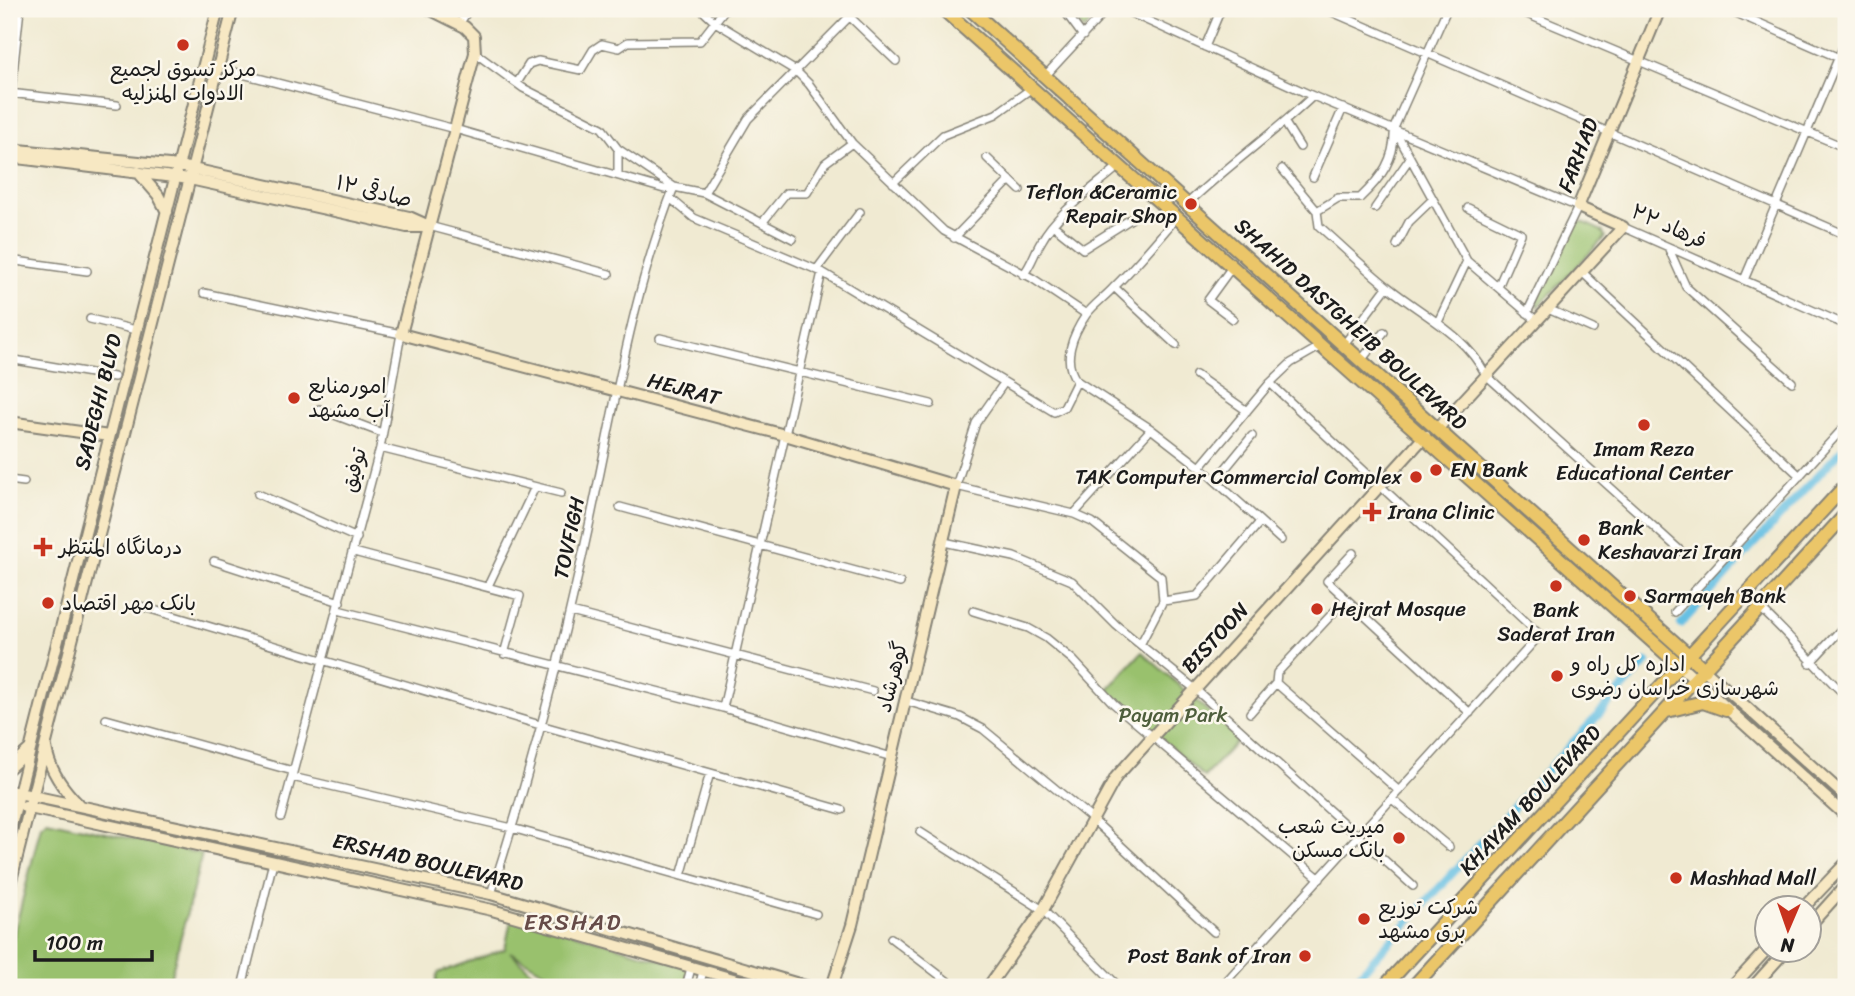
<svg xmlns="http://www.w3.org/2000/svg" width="1855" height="996" font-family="Sriracha,'Playpen Sans Arabic',sans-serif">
<rect width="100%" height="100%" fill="#fbf7ec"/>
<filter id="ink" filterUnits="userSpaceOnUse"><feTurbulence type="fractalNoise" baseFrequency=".0143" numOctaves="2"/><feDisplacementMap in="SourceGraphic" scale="14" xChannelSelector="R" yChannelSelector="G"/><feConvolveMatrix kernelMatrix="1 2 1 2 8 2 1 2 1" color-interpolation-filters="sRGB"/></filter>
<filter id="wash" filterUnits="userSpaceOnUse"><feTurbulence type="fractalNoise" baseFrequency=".00686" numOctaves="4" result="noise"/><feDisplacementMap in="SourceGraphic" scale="28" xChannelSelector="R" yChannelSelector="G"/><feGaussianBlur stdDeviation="1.57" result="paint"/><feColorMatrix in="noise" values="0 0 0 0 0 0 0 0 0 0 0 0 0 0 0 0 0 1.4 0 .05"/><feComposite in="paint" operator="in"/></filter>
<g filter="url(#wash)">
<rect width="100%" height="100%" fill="#f0ead2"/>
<!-- green -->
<path fill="#99c16d" stroke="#5a6e44" stroke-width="2" d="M1068,9H1102L1084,30Z
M1574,222H1583L1602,231L1605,237L1538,307L1536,300Z
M1142,652L1239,739L1204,777L1107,690Z
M47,820L202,854L168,987H9V954L41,825Z
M512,915L691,968L686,987H557L552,976L510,952L538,977L544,987H435L438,973L505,949Z"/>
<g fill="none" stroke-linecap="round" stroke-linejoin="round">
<!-- canal -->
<path stroke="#66c0e3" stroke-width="8" d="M1681,624L1846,445
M1348,987L1647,662"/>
</g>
</g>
<g filter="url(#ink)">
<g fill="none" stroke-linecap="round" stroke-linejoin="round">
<defs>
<path id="street" d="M121,9H144
M701,9L715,22L796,71L809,84L852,143L944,231L1032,278L1086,314
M1063,9L1083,36
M1122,9L1313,96L1578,207L1527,313
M1325,9L1846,235
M1515,9L1846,148
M1727,9L1846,61
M850,17L896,61
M459,24L469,9
M1205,47L1221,9
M475,53L523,88L602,128L618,149L674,187L704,193L793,239
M227,70L455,129L664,189L674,187C632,294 614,409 590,521C563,647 531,772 491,894
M1046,75L1107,9
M517,83L529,64L538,61L581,70L593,50L602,44L619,48L628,42L700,41L725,9
M9,93L117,105
M9,110L20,9
M1285,123L1300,147
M1396,132L1467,261L1537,321
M987,158L1020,190
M1282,169L1317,211L1319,226C1342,246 1364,268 1388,287C1424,316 1464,333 1486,375L1684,554
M618,174V149
M1313,177L1343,108
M893,183L943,135L996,114L1032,88
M704,193L748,119L857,9
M670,198L694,218L822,272L1054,412L1064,407L1077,381
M1187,204C1227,166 1273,134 1313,96
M1375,208L1410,158
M1468,208L1521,234L1498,287
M1317,211L1338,198H1360C1381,178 1396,159 1394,128L1447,9
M1176,218C1156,242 1136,266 1113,288C1105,297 1093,305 1086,315C1073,334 1061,361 1077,381L1151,429L1200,467L1281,540
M762,223L786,193H807L825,163L852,143
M429,226L609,274
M1054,226L1083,249L1134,217
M1623,227L1846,325
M954,238L1010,180
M1397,245L1409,222L1433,199
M1668,247L1686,287L1792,382
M9,260L87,271
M1232,267L1208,300L1233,319
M817,269L860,212
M1582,272L1800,476
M1023,275C1032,264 1034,253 1041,242C1057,212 1094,188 1119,166
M1744,280L1846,40
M1114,287L1176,345
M204,293L401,334L380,448L281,817
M1548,309L1593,329
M90,319L136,330
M1438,322L1467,261
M660,338L931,404
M1345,343L1387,287
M9,359L114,377
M1362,359L1384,332
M1196,375L1247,411
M1004,383L976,423L956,486L1074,514L1092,522L1161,577L1163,601L1141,643
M319,409L382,433
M380,448L561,493
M1200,467L1270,383L1291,363L1321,346
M9,480L24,482
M1216,480L1252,436
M258,494L357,538
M620,507L900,583
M1074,514L1151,429
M944,542L1014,557L1072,581L1116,625L1195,689L1413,886
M354,552L520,596L504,654
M1353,553L1327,581L1470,713
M214,561L340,602
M488,586L535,487
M1163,601L1197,596L1260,522
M137,605L540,725L842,810
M1760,608C1791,636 1816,668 1846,696
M338,610L723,708L892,757
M973,611L1028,628L1046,638L1073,660L1114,704L1320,879
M571,612L873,691
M1675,612L1846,425
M1810,663L1846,624
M1276,683L1399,791
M1276,683L1277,673L1346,599
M906,701L960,717L983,729L1091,818L1214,932
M723,708L822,272
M1250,713L1276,683
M106,719L293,771
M292,777L512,828L816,914
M1392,799L1449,847
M920,832L1043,910L1119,987
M681,876L710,773
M891,938L955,987
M1228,979L1238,987
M242,987L273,862
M686,987L691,968
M699,987L703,971
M1221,987L1540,635L1270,383"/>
<path id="secondary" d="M429,9L465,27L474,36L475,53L401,334L785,435L956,486L852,925L832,987
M9,149L179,166L409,217L429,226
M9,157L190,179L407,227H426
M138,172L158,195L167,212
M9,422L109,436
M1439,427L1623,227L1578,207L1660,9
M1680,666L1846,816
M1705,670L1846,797
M46,747C49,770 63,789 79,805
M9,768L30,749
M9,791L491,894L809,987
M25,807L492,910L761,987
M9,833L218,9
M9,888L233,9
M1803,908L1846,863
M1810,925L1846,885
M988,987L1043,910L1116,777L1425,436
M1732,987L1768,948
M1753,987L1786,950"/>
<path id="primary" d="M943,9L1680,666
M970,9L1705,670
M1667,711L1703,702L1726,710
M1384,987L1846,485
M1413,987L1846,514"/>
</defs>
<!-- street casing -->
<use href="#street" stroke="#868377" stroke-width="10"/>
<!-- secondary casing -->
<use href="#secondary" stroke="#868377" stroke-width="14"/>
<!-- primary casing -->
<use href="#primary" stroke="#868377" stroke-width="16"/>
<!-- street -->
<use href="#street" stroke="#fff" stroke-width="7"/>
<!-- secondary -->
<use href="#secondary" stroke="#f7e8c3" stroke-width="10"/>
<!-- primary -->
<use href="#primary" stroke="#ebc669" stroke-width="12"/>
</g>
</g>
<!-- markers -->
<g fill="#c8321e" stroke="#fbf7ec" stroke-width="2.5">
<circle cx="183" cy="45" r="7"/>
<circle cx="1191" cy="204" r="7"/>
<circle cx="294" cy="398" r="7"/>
<circle cx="1644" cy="425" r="7"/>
<circle cx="1436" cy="470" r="7"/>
<circle cx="1416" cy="477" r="7"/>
<path d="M1368.5 501.5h7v7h7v7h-7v7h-7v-7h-7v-7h7z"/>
<circle cx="1584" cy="540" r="7"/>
<path d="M39.5 536.5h7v7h7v7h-7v7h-7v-7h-7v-7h7z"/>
<circle cx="1556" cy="586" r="7"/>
<circle cx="1630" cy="596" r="7"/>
<circle cx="48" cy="603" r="7"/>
<circle cx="1317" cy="609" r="7"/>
<circle cx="1557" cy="676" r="7"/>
<circle cx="1399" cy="838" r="7"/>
<circle cx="1676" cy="878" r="7"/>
<circle cx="1364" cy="919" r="7"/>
<circle cx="1305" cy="956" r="7"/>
</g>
<g text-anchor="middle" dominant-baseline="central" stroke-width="5" stroke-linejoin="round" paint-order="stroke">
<!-- poi labels -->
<g font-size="21" fill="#1c1c1c" stroke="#fbf7ec" text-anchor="start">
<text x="183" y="69" text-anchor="middle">مركز تسوق لجميع<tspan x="183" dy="24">الادوات المنزليه</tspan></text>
<text x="1177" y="192" text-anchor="end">Teflon &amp;Ceramic<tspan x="1177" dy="24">Repair Shop</tspan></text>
<text x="308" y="386">امورمنابع<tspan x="308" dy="24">آب مشهد</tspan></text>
<text x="1644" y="449" text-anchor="middle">Imam Reza<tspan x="1644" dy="24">Educational Center</tspan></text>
<text x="1450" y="470">EN Bank</text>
<text x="1402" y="477" text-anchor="end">TAK Computer Commercial Complex</text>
<text x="1388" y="512">Irana Clinic</text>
<text x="1598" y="528">Bank<tspan x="1598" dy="24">Keshavarzi Iran</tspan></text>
<text x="59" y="547">درمانگاه المنتظر</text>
<text x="1644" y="596">Sarmayeh Bank</text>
<text x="62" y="603">بانک مهر اقتصاد</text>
<text x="1331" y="609">Hejrat Mosque</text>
<text x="1556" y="610" text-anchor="middle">Bank<tspan x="1556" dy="24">Saderat Iran</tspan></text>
<text x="1571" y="664">اداره کل راه و<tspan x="1571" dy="24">شهرسازی خراسان رضوی</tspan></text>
<text x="1385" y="826" text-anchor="end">میریت شعب<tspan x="1385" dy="24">بانک مسکن</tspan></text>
<text x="1690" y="878">Mashhad Mall</text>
<text x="1378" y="907">شرکت توزیع<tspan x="1378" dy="24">برق مشهد</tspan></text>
<text x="1291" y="956" text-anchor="end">Post Bank of Iran</text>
</g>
<!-- street labels -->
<g font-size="21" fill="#1c1c1c" stroke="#fbf7ec">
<text transform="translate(1578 155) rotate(-69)">FARHAD</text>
<text transform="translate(374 191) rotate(14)">صادقی ۱۲</text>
<text transform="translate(1669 226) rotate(24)">فرهاد ۲۲</text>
<text transform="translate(1351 324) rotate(42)">SHAHID DASTGHEIB BOULEVARD</text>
<text transform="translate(684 389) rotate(15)">HEJRAT</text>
<text transform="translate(98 402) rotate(-76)">SADEGHI BLVD</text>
<text transform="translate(354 470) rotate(-76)">توفیق</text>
<text transform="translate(569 538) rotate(-78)">TOVFIGH</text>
<text transform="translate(1215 638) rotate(-47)">BISTOON</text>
<text transform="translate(892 677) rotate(-76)">گوهرشاد</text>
<text transform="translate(1530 800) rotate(-47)">KHAYAM BOULEVARD</text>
<text transform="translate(428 862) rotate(13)">ERSHAD BOULEVARD</text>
</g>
<!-- park labels -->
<g font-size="21" fill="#4e5e3c" stroke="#fbf7ec">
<text x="1173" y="715">Payam Park</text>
</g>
<!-- neighbourhood labels -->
<g font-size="23" letter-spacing="2" fill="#664b48" stroke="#fbf7ec">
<text x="573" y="922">ERSHAD</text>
</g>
</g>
<!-- margin -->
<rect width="1855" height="996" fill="none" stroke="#fbf7ec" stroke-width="35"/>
<!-- north arrow -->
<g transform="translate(1788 929) rotate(182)"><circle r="33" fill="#fbf7ec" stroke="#a29f99" stroke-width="2"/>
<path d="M0-5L12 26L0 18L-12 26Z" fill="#c8321e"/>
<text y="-10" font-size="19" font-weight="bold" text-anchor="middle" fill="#1c1c1c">N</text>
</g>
<!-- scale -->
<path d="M35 950v10h117v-10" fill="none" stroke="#1c1c1c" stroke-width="3.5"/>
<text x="46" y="950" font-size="21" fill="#1c1c1c" stroke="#fbf7ec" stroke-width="5" paint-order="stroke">100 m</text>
</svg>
